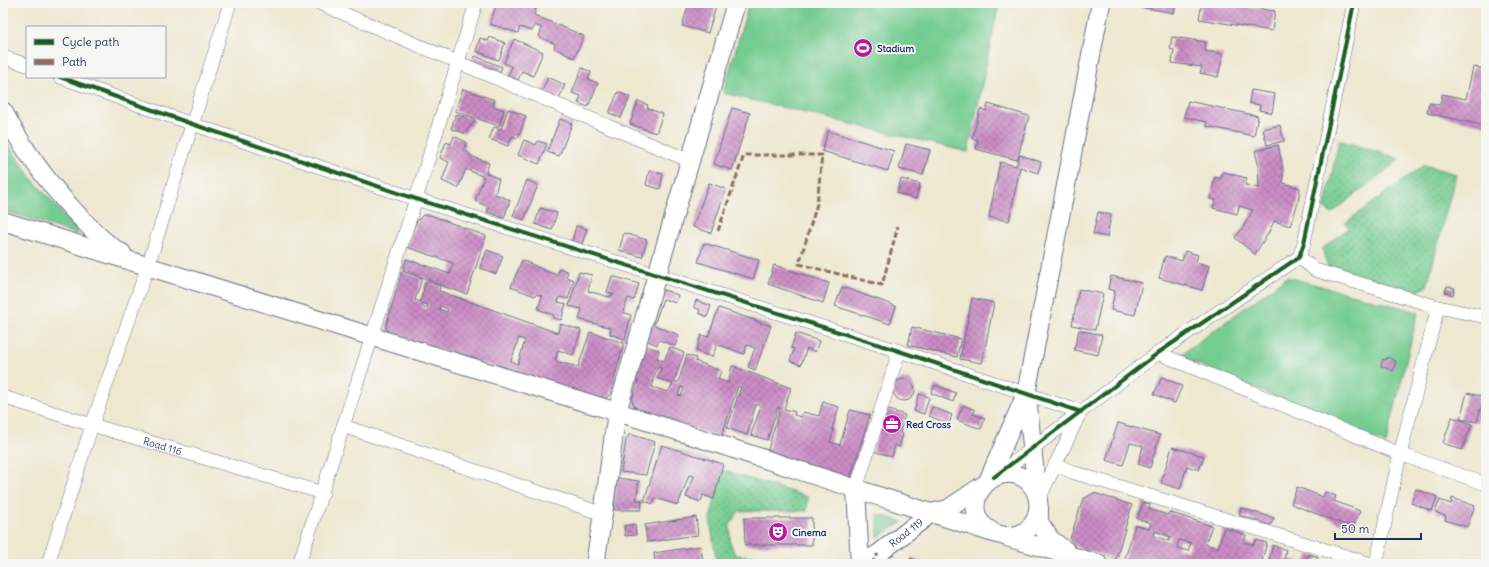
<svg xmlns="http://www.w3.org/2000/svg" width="1489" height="567" font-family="Delius,sans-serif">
<defs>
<pattern id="garden-dots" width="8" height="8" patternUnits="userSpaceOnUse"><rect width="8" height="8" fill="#74cc91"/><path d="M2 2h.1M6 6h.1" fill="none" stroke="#5ea67a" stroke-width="1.8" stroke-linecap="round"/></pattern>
<pattern id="building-cross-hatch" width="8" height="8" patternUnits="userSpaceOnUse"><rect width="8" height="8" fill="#cb8dc5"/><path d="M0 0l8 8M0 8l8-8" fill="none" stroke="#a474a3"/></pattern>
</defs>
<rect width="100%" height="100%" fill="#f6f6f2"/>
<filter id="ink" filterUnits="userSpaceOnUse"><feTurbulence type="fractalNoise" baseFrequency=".025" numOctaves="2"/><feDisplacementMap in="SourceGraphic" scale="8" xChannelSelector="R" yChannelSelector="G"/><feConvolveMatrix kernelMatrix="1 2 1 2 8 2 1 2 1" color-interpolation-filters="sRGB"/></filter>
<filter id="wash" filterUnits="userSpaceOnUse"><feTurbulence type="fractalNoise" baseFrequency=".012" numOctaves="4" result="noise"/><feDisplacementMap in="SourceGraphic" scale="16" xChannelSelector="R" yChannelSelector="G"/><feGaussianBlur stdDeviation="0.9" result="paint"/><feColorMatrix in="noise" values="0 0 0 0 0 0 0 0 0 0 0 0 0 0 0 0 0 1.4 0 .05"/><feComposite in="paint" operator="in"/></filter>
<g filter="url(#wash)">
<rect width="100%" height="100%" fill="#eee8d0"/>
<!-- green -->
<path fill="#74cc91" stroke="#487e78" d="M749,3H999L968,152L723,93Z
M3,137L33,180L76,229L78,235L3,210Z
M1287,277L1418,312L1386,444L1179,356Z
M878,514L903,522L878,537Z"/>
<!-- garden -->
<path fill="url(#garden-dots)" stroke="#487e78" d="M1339,140L1400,159L1331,214L1325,207Z
M1424,165L1456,174L1427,286L1418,291L1328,267L1322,249L1349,228L1345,223Z
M722,470L808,497L807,511H739L730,525V542L735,555L808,558V564H717L710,519Z"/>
<g id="blocks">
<!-- building -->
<path fill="url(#building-cross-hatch)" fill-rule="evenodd" d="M497,3H538L534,15L584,36L574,58L554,48L555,44L539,37L542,28L535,25L532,31L520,27L518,33L490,24Z
M689,3H717L708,33L682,26Z
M1129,3H1176L1174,13L1129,5Z
M1202,3H1221L1275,11L1272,31L1199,19Z
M490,37L505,43L499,60L476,51L480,38L488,41Z
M1172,37L1206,42L1205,51L1223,54L1218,77L1200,73L1202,67L1172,63L1174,50L1170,49Z
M514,39L543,52L533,76L522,71L518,80L508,75L512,67L504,63Z
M475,56L502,67L498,77L471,65Z
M1473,67L1486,69V126L1427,113L1429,103L1440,105L1442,94L1466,99Z
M582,68L591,72L588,79L598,83L588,107L578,103L581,96L572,93Z
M548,77L565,85L557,103L540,96Z
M463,89L495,100L493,106L504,110L499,126L455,111Z
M1251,90L1275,94L1272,113L1259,110L1260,105L1249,103Z
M618,92L630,97L621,118L609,113Z
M638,101L648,105L647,108L663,114L656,133L630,124Z
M1188,101L1258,116L1254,136L1206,126L1207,122L1184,117Z
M988,104L1029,116L1017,160L976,149L978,140L972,139L980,109L986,111Z
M732,108L750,113L732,170L714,164Z
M508,109L526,116L518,138L512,136L508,146L489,139L494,127L501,129Z
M456,114L475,120L465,133L451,129Z
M560,119L572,124L559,156L547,152Z
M1280,125L1284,141L1267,145L1263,129Z
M828,131L894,151L888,171L822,151Z
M454,136L466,142L464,150L468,152L471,156L489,163L486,173L499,179L495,194L510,200L504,218L487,212L489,207L475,201L484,177L466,169L458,188L442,181L449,162L440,158L446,142L451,144Z
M524,140L536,145L538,141L547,144L539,164L518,155Z
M906,144L930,150L923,175L899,169Z
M1278,145L1283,169V183L1300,188L1298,203L1290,226L1274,221L1269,232L1255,254L1235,238L1242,229L1253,210L1239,206L1237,214L1213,208L1216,200L1210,199L1215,177L1221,179L1223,172L1247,178L1245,185L1259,188L1258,163L1255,151Z
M1020,155L1041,162L1038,173L1020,167L1009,221L989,217L1000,162L1016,166Z
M649,171L663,174L660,189L646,185Z
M901,179L920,184L916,199L897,193Z
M527,180L538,185L524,220L513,216Z
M709,183L726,189L711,233L693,227Z
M540,208L557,213L552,230L535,224Z
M1098,212L1111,215L1107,237L1093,234Z
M423,215H430L486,236L467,294L445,287L403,269L406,259L450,274L453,263L407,247L416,222Z
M576,226L587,229L581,247L571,245Z
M624,233L647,240L642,257L619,250Z
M704,243L759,260L753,279L698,262Z
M487,250L503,256L496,274L480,268Z
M1185,251L1198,255L1196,262L1209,266L1202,290L1159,278L1165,256L1182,261Z
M522,260L546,271L557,275L560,268L568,272L566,277L574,280L568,299L560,297L558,302L566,304L561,320L553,318L554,315L538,309L542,296L537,294L535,296L511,287Z
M774,265L829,283L823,303L768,284Z
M402,271L422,278L415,300L420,302L426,281L440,286L439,291L445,293L558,333L560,324L581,330L573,355L558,350L555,361L578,367L590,332L624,343L610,395L602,400L388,334L386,326ZM422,303L428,305L427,309L422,307ZM440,306L448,309L447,312L439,309ZM519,338L525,340L518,364L511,361Z
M579,272L592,275L588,291L609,297L614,294L607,292L612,276L639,284L634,300L628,298L623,312L631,315L625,339L610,334L611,328L579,319L582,309L569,306Z
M1111,276L1142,283L1135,315L1111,310L1115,291L1108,289Z
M1447,286L1455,288L1453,295L1445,292Z
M842,287L896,306L890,324L835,306Z
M1079,289L1103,294L1095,330L1072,325Z
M664,290L678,295L676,303L663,299L654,325L679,335L675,346L659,340L657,345L646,340L659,293Z
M972,298L994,303L982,363L960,359Z
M696,300L711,306L707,317L699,313L700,310L694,307Z
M719,308L771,326L755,370L748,367L755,348L747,345L744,354L717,344L712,357L696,351L701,335L708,337Z
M912,327L961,339L957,357L908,345Z
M1079,330L1102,335L1098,355L1074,350Z
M796,333L819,341L815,352L807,348L801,365L790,361L794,349L791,348Z
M645,346L659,350L657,358L664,361L670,347L684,353L674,381L678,383L687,355L696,358L695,361L721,371L718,379L728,383L732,366L791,388L784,409L795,412L794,415L801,417L803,412L819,416L823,402L839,407L832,429L834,430L830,442L840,445L850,410L870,415L850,479L767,453L780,408L778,407L767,440L751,435L761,406L756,404L747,435L727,428L741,387L738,386L721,438L637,411L632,400L638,381L633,380ZM658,367L661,368L657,378L673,384L668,392L652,387L654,381L652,382ZM681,387L684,388L681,396L678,395Z
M1387,357L1396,361L1393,371L1381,366L1383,359L1386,360Z
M1162,377L1182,386L1175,403L1154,394Z
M893 390a11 11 0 1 1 22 0a11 11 0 1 1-22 0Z
M935,385L956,393L953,402L931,393Z
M1467,393L1486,397V408L1481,407L1477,422L1460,419Z
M919,394L929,397L924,414L914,411Z
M963,405L975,410L973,414L985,418L981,429L957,420Z
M932,407L952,415L949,424L929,416Z
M886,409L905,415L900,433L903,434L899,447L895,445L892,457L873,451Z
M1452,417L1472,424L1462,450L1443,443Z
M1118,423L1160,435L1150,468L1138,464L1143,446L1130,443L1123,465L1106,460Z
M630,434L655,442L646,475L621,472L626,439Z
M662,445L723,464L714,499L703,495L701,502L686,497L694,476L689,475L678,505L655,498L653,504L644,501Z
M1172,447L1204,456L1199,470L1187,466L1180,489L1161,483Z
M617,478L639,481L636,500L642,501L641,510H614Z
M1297,487L1323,497L1325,492L1336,496L1334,501L1360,511L1353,528L1291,504Z
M1416,489L1437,497L1432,511L1411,503Z
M1094,493L1132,505L1116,559L1077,548L1070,539L1083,499Z
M1452,498L1475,506L1467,527L1445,520L1446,516L1435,512L1440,500L1451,504Z
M1143,502L1150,504L1149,509L1168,515L1169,512L1212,526L1205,544L1218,548L1224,528L1246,535L1244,542L1254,545L1256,540L1267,543L1261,564H1131L1124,562L1135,525L1149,529L1151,523L1137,519ZM1155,531L1171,537L1169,541L1154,536ZM1179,540L1191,543L1188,551L1177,548Z
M1241,508L1274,518L1271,525L1239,515Z
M696,517L698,535L647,542L645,525Z
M744,518H812V545H745Z
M635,524L636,535L625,536L624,526Z
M1273,545L1286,550L1284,560L1289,561L1290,559L1305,563L1309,554L1318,557L1317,562L1322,564H1268Z
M701,546L703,563L695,564H655L654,553Z
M911,558L928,564H909Z"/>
</g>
</g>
<g filter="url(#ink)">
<use href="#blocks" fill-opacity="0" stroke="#657086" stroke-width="1"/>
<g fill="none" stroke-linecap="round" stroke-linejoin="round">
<defs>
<g id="street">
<path d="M319,3L690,161"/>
<path d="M3,57L27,65"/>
<path d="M60,77L192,124L416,199L899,351L1081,412"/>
<path d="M1299,257L1315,270L1438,307L1486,317"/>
<path d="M1158,353L1400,454L1486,484"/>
<path id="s1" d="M3,397L92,425L323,493"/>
<path d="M343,426L603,514"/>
<path d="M1055,464L1072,472L1371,564"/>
<path d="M996,476L1158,353L1299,257L1304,243L1354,3"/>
<path d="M856,489L899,351"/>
<path d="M1039,499L1080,413"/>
<path d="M48,564L92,425L148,266L230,3"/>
<path d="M299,564L416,199L476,3"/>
<path d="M1376,564L1400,454L1438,307"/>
</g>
<g id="secondary">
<path d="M3,111C23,149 47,182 76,213C90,227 104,244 122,253"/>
<path d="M3,221C125,259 248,298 370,336C452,362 533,386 614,411C721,444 827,480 934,514C951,519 969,525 987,531C995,533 1003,537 1011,536C1042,534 1048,491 1022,477C991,462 960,504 984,526C985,527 993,532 994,533"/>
<path d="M1027,397L1037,494"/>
<path d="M988,481L1026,394L1101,3"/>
<path d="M856,489L860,564"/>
<path d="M1039,508V522L1050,539L1066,551"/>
<path d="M1007,537L1098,564"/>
<path d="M595,564L603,514L617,412L736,3"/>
<path id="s2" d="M861,564L878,554L931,513L948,509L982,486"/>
</g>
</defs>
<!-- street casing -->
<use href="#street" stroke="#657086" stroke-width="14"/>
<!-- secondary casing -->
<use href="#secondary" stroke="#657086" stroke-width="20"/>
<!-- street -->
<use href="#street" stroke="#fff" stroke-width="13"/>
<!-- secondary -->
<use href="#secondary" stroke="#fff" stroke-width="18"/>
<!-- quiet -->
<path stroke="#8d6e63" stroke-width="3" stroke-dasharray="6 3" stroke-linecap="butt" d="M718,231L744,155H822L817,204L799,264L882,285L898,226
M871,564L878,554"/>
<defs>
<path id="cycleway" d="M60,77L192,124L416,199L899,351L1081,412
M994,477L1158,353L1299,257L1304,243L1354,3"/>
</defs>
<!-- cycleway casing -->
<use href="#cycleway" stroke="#f6f6f2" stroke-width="6"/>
<!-- cycleway -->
<use href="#cycleway" stroke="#1b5e20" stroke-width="4"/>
</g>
</g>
<!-- icons -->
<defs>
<symbol id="stadium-disc" viewBox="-11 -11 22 22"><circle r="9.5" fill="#b5179e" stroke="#f6f6f2"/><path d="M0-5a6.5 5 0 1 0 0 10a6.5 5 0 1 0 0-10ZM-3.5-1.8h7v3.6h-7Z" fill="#fff"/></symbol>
<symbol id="office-disc" viewBox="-11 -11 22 22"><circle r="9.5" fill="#b5179e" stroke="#f6f6f2"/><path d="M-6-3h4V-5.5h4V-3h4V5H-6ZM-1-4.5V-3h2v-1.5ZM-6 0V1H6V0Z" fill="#fff"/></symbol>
<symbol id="theatre-disc" viewBox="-11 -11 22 22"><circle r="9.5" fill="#b5179e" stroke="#f6f6f2"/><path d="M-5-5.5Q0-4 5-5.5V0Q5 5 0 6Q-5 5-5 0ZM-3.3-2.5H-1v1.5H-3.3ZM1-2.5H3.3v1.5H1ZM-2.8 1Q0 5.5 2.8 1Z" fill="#fff"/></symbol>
</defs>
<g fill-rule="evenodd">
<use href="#stadium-disc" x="852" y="37" width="22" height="22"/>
<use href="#office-disc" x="881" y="413" width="22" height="22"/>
<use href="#theatre-disc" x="767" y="521" width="22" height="22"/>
</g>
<g text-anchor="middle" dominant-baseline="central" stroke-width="4" stroke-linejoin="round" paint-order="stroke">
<!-- poi labels -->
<g font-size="10" font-weight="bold" fill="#1b2f5e" stroke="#f6f6f2" text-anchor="start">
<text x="877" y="48">Stadium</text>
<text x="906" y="424">Red Cross</text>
<text x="792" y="532">Cinema</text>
</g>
<!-- street labels -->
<g font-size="10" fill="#1b2f5e" stroke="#f6f6f2">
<text stroke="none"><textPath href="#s1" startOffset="167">Road 116</textPath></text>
<text stroke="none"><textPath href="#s2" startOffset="55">Road 119</textPath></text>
</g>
</g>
<!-- margin -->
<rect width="1489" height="567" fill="none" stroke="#f6f6f2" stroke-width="16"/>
<!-- legend -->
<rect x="26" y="26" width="140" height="52" fill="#f6f6f2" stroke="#9ea6b7"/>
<rect x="34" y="39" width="20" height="6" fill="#1b5e20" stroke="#9ea6b7"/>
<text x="62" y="46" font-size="12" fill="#1b2f5e">Cycle path</text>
<rect x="34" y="59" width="20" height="6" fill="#8d6e63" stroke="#9ea6b7"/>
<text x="62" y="66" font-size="12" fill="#1b2f5e">Path</text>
<!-- scale -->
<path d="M1335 533v6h86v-6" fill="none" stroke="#1b2f5e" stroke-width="2"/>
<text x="1341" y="533" font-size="12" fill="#1b2f5e" stroke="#f6f6f2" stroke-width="3" paint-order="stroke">50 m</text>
</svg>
